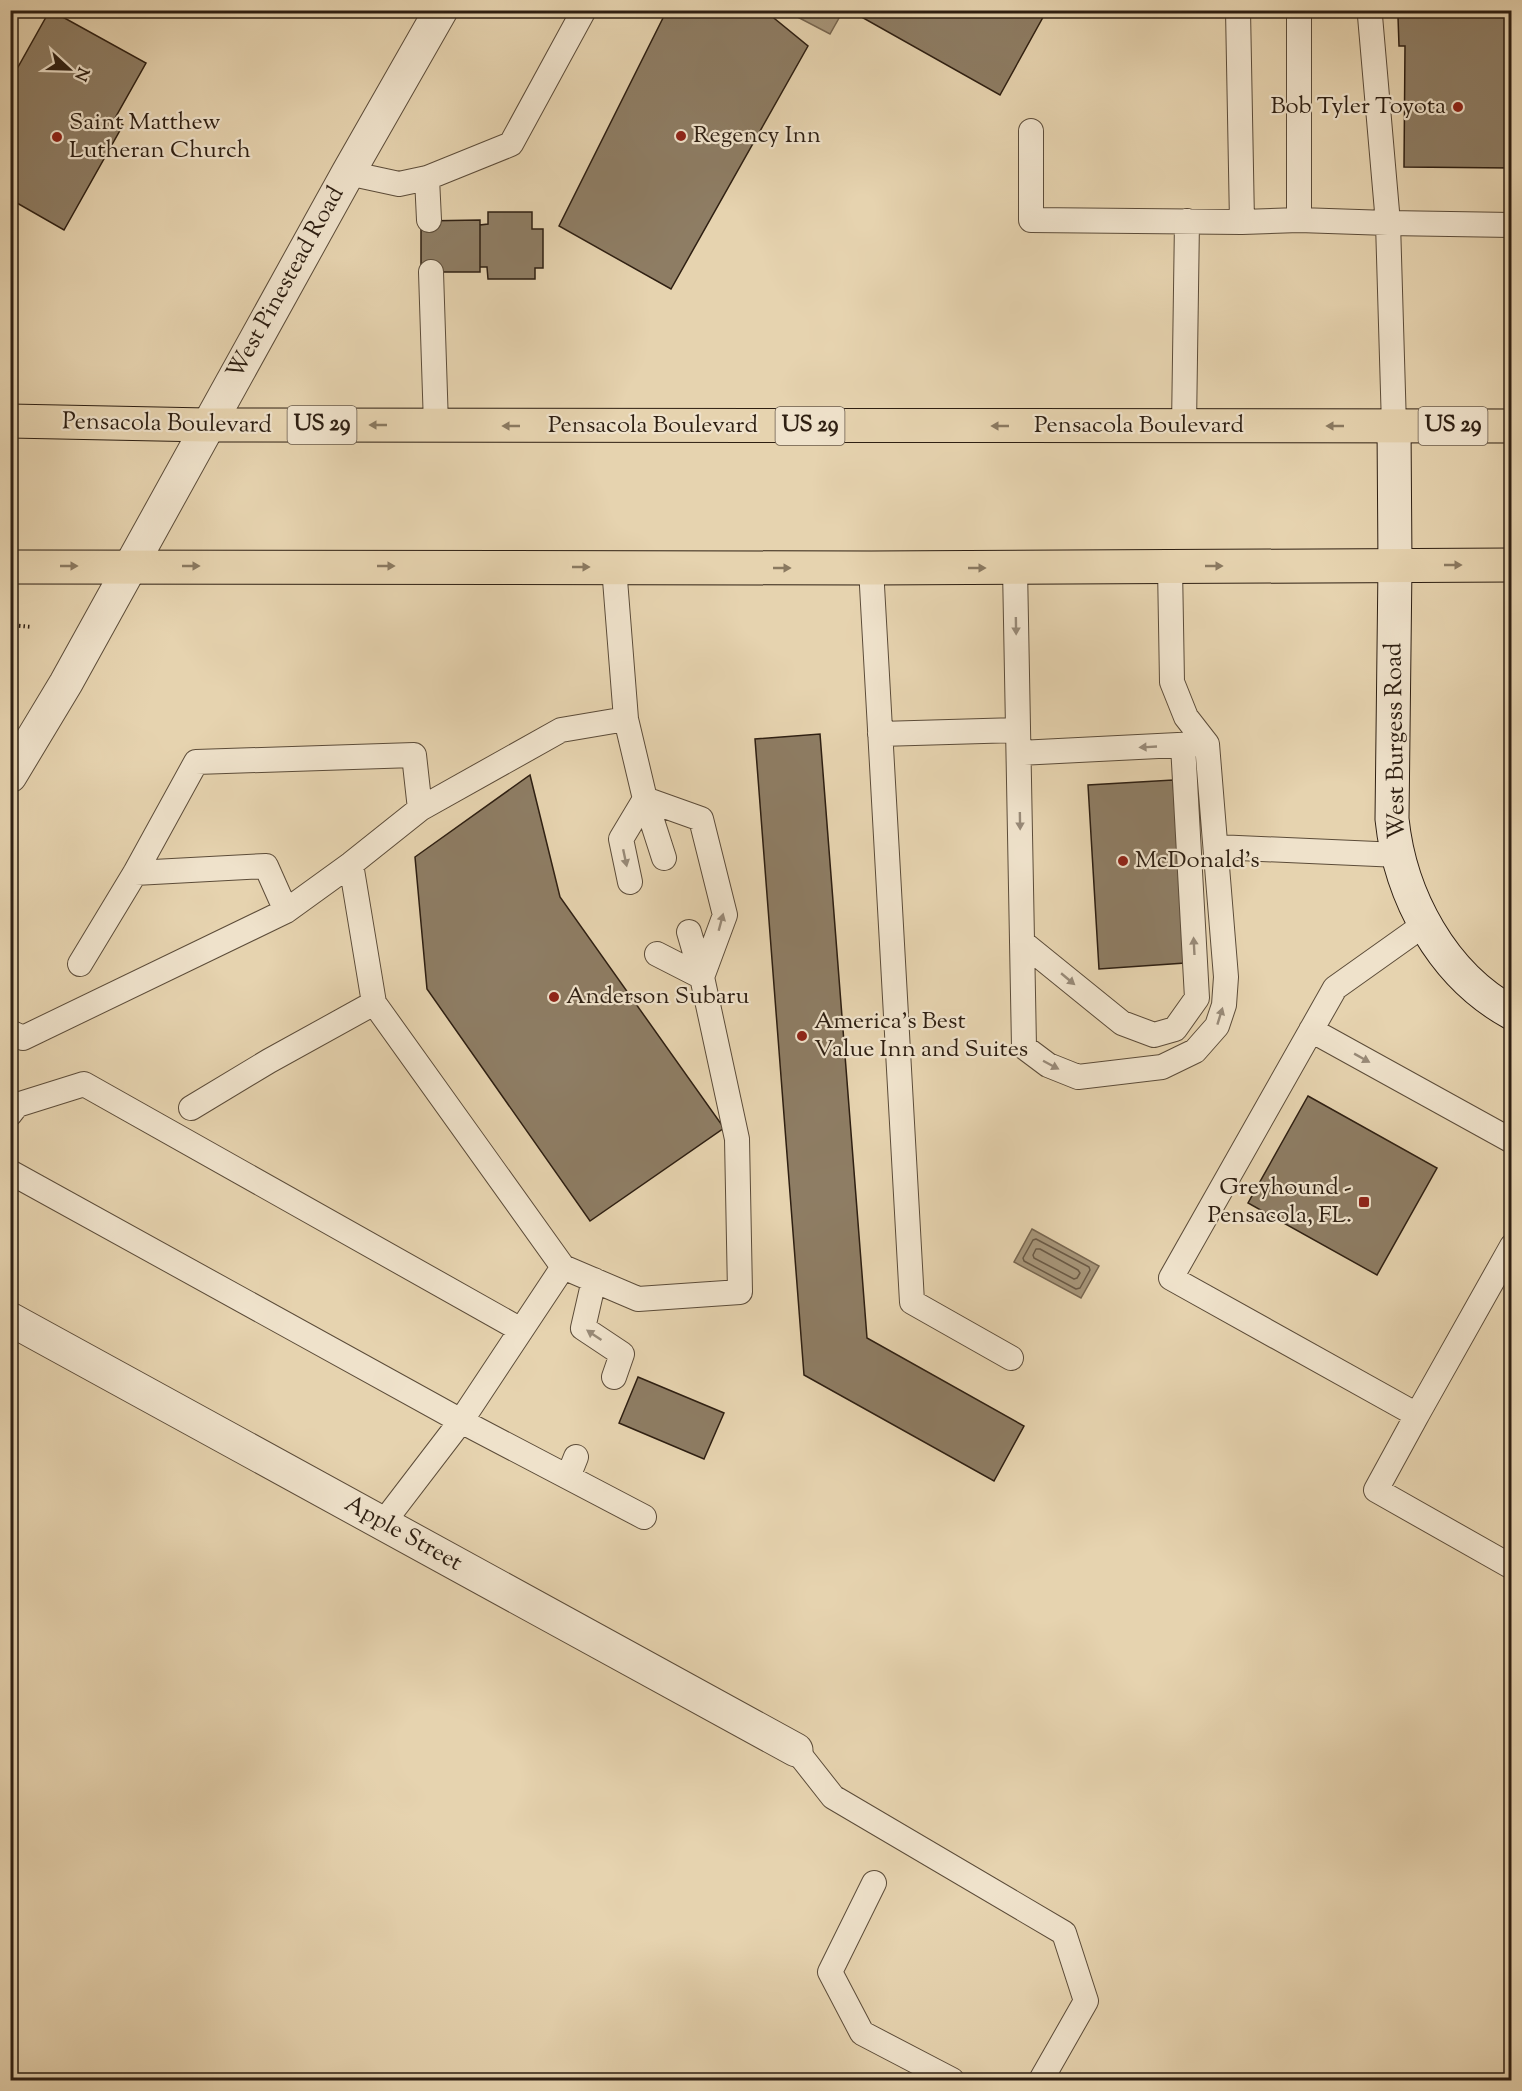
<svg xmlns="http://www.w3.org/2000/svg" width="1522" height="2091" font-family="'Sorts Mill Goudy',serif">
<rect width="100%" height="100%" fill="#e6d3af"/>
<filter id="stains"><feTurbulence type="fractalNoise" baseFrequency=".00333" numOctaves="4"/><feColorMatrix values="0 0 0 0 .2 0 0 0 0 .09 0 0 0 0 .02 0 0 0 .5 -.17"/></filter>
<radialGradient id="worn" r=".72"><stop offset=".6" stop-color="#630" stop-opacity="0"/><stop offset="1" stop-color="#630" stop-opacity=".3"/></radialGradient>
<!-- water -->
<path fill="#a7967a" stroke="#776650" stroke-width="1.5" d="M786,11H843L830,34Z
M1032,1229L1099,1266L1081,1298L1014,1262Z"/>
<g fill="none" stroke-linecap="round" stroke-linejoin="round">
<!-- shore -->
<path stroke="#6a5a46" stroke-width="1.5" d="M1036,1239L1089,1267L1090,1270L1080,1288L1076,1289L1024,1261L1023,1258L1033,1240Z
M1036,1249H1040L1078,1270L1080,1273L1077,1278L1074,1279L1034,1258L1033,1255Z"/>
</g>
<!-- building -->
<path fill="#8e7d64" stroke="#2e1f12" stroke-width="1.5" d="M50,10L146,63L114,120L123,125L64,230L10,199V63L18,67Z
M667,10H764L808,46L671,289L559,226Z
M849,10H1047L1000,95Z
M1259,10H1402L1398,17L1259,16Z
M1402,10H1512V168L1404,167L1405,46H1399L1398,17Z
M488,212H532V229H543V268H535V279H488L487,267H480V225L488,224Z
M480,220V272H421V221Z
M820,734L867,1338L1024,1426L994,1481L804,1375L755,739Z
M530,775L560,897L724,1128L590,1221L427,989L415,857Z
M1173,780L1185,963L1099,969L1088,785Z
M1308,1096L1437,1168L1377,1275L1248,1203Z
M638,1377L724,1413L704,1459L619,1423Z"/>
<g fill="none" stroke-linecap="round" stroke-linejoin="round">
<defs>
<path id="lane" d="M1238,10L1242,222
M1370,16L1388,223L1394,426
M1031,131V220L1242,222L1299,220L1388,223L1512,225
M348,173L399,184L427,178L511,144L584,10
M427,178L429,220
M1299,220V16
M431,272L436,425
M1184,426L1187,221
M614,567L626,719L645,799L664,858
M871,568L912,1302L1011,1358
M1015,568L1024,1047L1048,1065L1078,1077L1162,1067L1195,1051L1217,1026L1224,1005L1226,977L1207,744L1186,717L1172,682L1170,567
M880,734L1018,730
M1019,753L1198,744
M645,799L701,819L725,915L702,977
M1216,847L1399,855
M351,864L374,1003L563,1267L638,1299L740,1292L737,1139L702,977L689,932
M135,873L266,866L286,911L351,864L420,809L561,730L626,719
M630,882L621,839L645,799
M1425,924L1335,988L1171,1278L1417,1415L1512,1246
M1022,942L1122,1023L1154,1035L1175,1029L1197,998L1183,745
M657,954L702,977
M80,964L135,873L196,762L414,755L420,809
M1311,1030L1512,1141
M10,1032L23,1038L286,911
M191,1108L269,1061L374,1003
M10,1114L17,1105L84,1084L521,1330
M10,1172L461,1421L644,1517
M594,1280L583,1328L622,1354L614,1377
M1417,1415L1376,1490L1512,1567
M568,1477L576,1457
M383,1523L461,1421L563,1267
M796,1750L833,1797L1064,1933L1086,2001L1041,2080
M874,1883L830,1972L862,2033L952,2080"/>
<path id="street" d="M10,776L66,683L348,173L441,10
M10,1319L796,1750"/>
<path id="secondary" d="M1394,426L1395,565L1392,819C1400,896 1442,975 1512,1013"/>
<path id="primary" d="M10,421L207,425L1512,426
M10,567L871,568L1512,565"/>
</defs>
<!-- lane casing -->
<use href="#lane" stroke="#5c4c39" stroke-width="26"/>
<!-- street casing -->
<use href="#street" stroke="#5c4c39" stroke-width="35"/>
<!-- secondary casing -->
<use href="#secondary" stroke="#2e1f12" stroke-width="35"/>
<!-- primary casing -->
<use href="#primary" stroke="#2e1f12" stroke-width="35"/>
<!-- path -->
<path stroke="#2e1f12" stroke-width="4" stroke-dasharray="1.5 3" stroke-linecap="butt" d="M10,625L32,627"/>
<!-- lane -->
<use href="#lane" stroke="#efe2cb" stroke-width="24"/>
<!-- street -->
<use href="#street" stroke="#efe2cb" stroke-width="33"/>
<!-- secondary -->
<use href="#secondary" stroke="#efe2cb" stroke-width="33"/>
<!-- primary -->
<use href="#primary" stroke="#e6d3af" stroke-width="33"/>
</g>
<!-- one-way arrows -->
<defs><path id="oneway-solid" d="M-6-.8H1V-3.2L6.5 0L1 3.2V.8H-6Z" transform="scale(1.5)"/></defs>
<g fill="#8a7960">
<use href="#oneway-solid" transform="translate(378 425) rotate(-180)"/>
<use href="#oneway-solid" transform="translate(511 426) rotate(-180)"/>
<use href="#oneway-solid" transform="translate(1000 426) rotate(-180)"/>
<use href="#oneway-solid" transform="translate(1335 426) rotate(180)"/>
<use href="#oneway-solid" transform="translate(1453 565)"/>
<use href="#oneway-solid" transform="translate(69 566)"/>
<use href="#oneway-solid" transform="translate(191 566)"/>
<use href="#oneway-solid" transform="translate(386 566)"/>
<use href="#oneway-solid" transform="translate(1214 566)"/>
<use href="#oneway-solid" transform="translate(581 567)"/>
<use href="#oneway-solid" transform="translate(782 568)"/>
<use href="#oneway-solid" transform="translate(977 568)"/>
</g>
<g fill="#988a78">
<use href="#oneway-solid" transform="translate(1016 626) rotate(89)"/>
<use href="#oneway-solid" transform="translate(1148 747) rotate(177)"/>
<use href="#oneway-solid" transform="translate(1020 821) rotate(89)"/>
<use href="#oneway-solid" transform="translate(625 858) rotate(78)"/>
<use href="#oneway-solid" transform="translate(721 922) rotate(-75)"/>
<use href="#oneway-solid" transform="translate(1194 946) rotate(-93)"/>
<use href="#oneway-solid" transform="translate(1068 979) rotate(40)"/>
<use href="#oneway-solid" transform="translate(1220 1016) rotate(-73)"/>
<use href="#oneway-solid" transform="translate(1362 1058) rotate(29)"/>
<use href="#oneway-solid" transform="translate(1051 1065) rotate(28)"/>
<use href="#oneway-solid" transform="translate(594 1335) rotate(-146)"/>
</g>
<!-- markers -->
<g fill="#8f2418" stroke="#efe2cb" stroke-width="2">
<circle cx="1458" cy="107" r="6"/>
<circle cx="681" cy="136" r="6"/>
<circle cx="57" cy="137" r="6"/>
<circle cx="1123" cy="861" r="6"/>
<circle cx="554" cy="997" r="6"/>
<circle cx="802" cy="1036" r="6"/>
<rect x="1358" y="1196" width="12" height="12" rx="3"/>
</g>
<g text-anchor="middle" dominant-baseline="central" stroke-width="4.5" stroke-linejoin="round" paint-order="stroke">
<!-- shield labels -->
<g fill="#efe2cb" stroke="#685a4a" stroke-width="1.5">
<rect x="287.5" y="406" width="69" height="38" rx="4.5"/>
<rect x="775.5" y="407" width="69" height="38" rx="4.5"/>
<rect x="1418.5" y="407" width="69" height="38" rx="4.5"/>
</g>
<g font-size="22" font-weight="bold" fill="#2e1f12">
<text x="322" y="425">US 29</text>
<text x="810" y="426">US 29</text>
<text x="1453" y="426">US 29</text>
</g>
<!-- poi labels -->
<g font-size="24" fill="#2e1f12" stroke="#efe2cb" text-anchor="start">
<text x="1446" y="107" text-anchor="end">Bob Tyler Toyota</text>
<text x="69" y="123">Saint Matthew<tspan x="69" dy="28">Lutheran Church</tspan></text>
<text x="693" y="136">Regency Inn</text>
<text x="1135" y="861">McDonald's</text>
<text x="566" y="997">Anderson Subaru</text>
<text x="814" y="1022">America's Best<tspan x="814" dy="28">Value Inn and Suites</tspan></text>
<text x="1352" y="1188" text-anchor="end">Greyhound -<tspan x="1352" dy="28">Pensacola, FL.</tspan></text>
</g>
<!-- street labels -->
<g font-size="24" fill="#2e1f12" stroke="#efe2cb">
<text transform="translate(286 283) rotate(-61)">West Pinestead Road</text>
<text transform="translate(167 424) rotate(1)">Pensacola Boulevard</text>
<text x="653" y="426">Pensacola Boulevard</text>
<text x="1139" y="426">Pensacola Boulevard</text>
<text transform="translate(1396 741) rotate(-91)">West Burgess Road</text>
<text transform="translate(403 1534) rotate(29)">Apple Street</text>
</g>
</g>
<!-- margin -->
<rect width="1522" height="2091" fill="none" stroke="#e6d3af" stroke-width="36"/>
<rect x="12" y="12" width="1498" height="2067" fill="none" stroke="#2e1f12" stroke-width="3"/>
<rect x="18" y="18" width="1486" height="2055" fill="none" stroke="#2e1f12" stroke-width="1.5"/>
<!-- north arrow -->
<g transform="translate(69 69) rotate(112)" stroke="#efe2cb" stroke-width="4.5" paint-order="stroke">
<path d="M0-4.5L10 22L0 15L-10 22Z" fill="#2e1f12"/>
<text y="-9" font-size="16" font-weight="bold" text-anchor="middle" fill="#2e1f12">N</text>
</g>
<rect width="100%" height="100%" filter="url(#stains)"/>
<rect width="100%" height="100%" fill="url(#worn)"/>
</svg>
